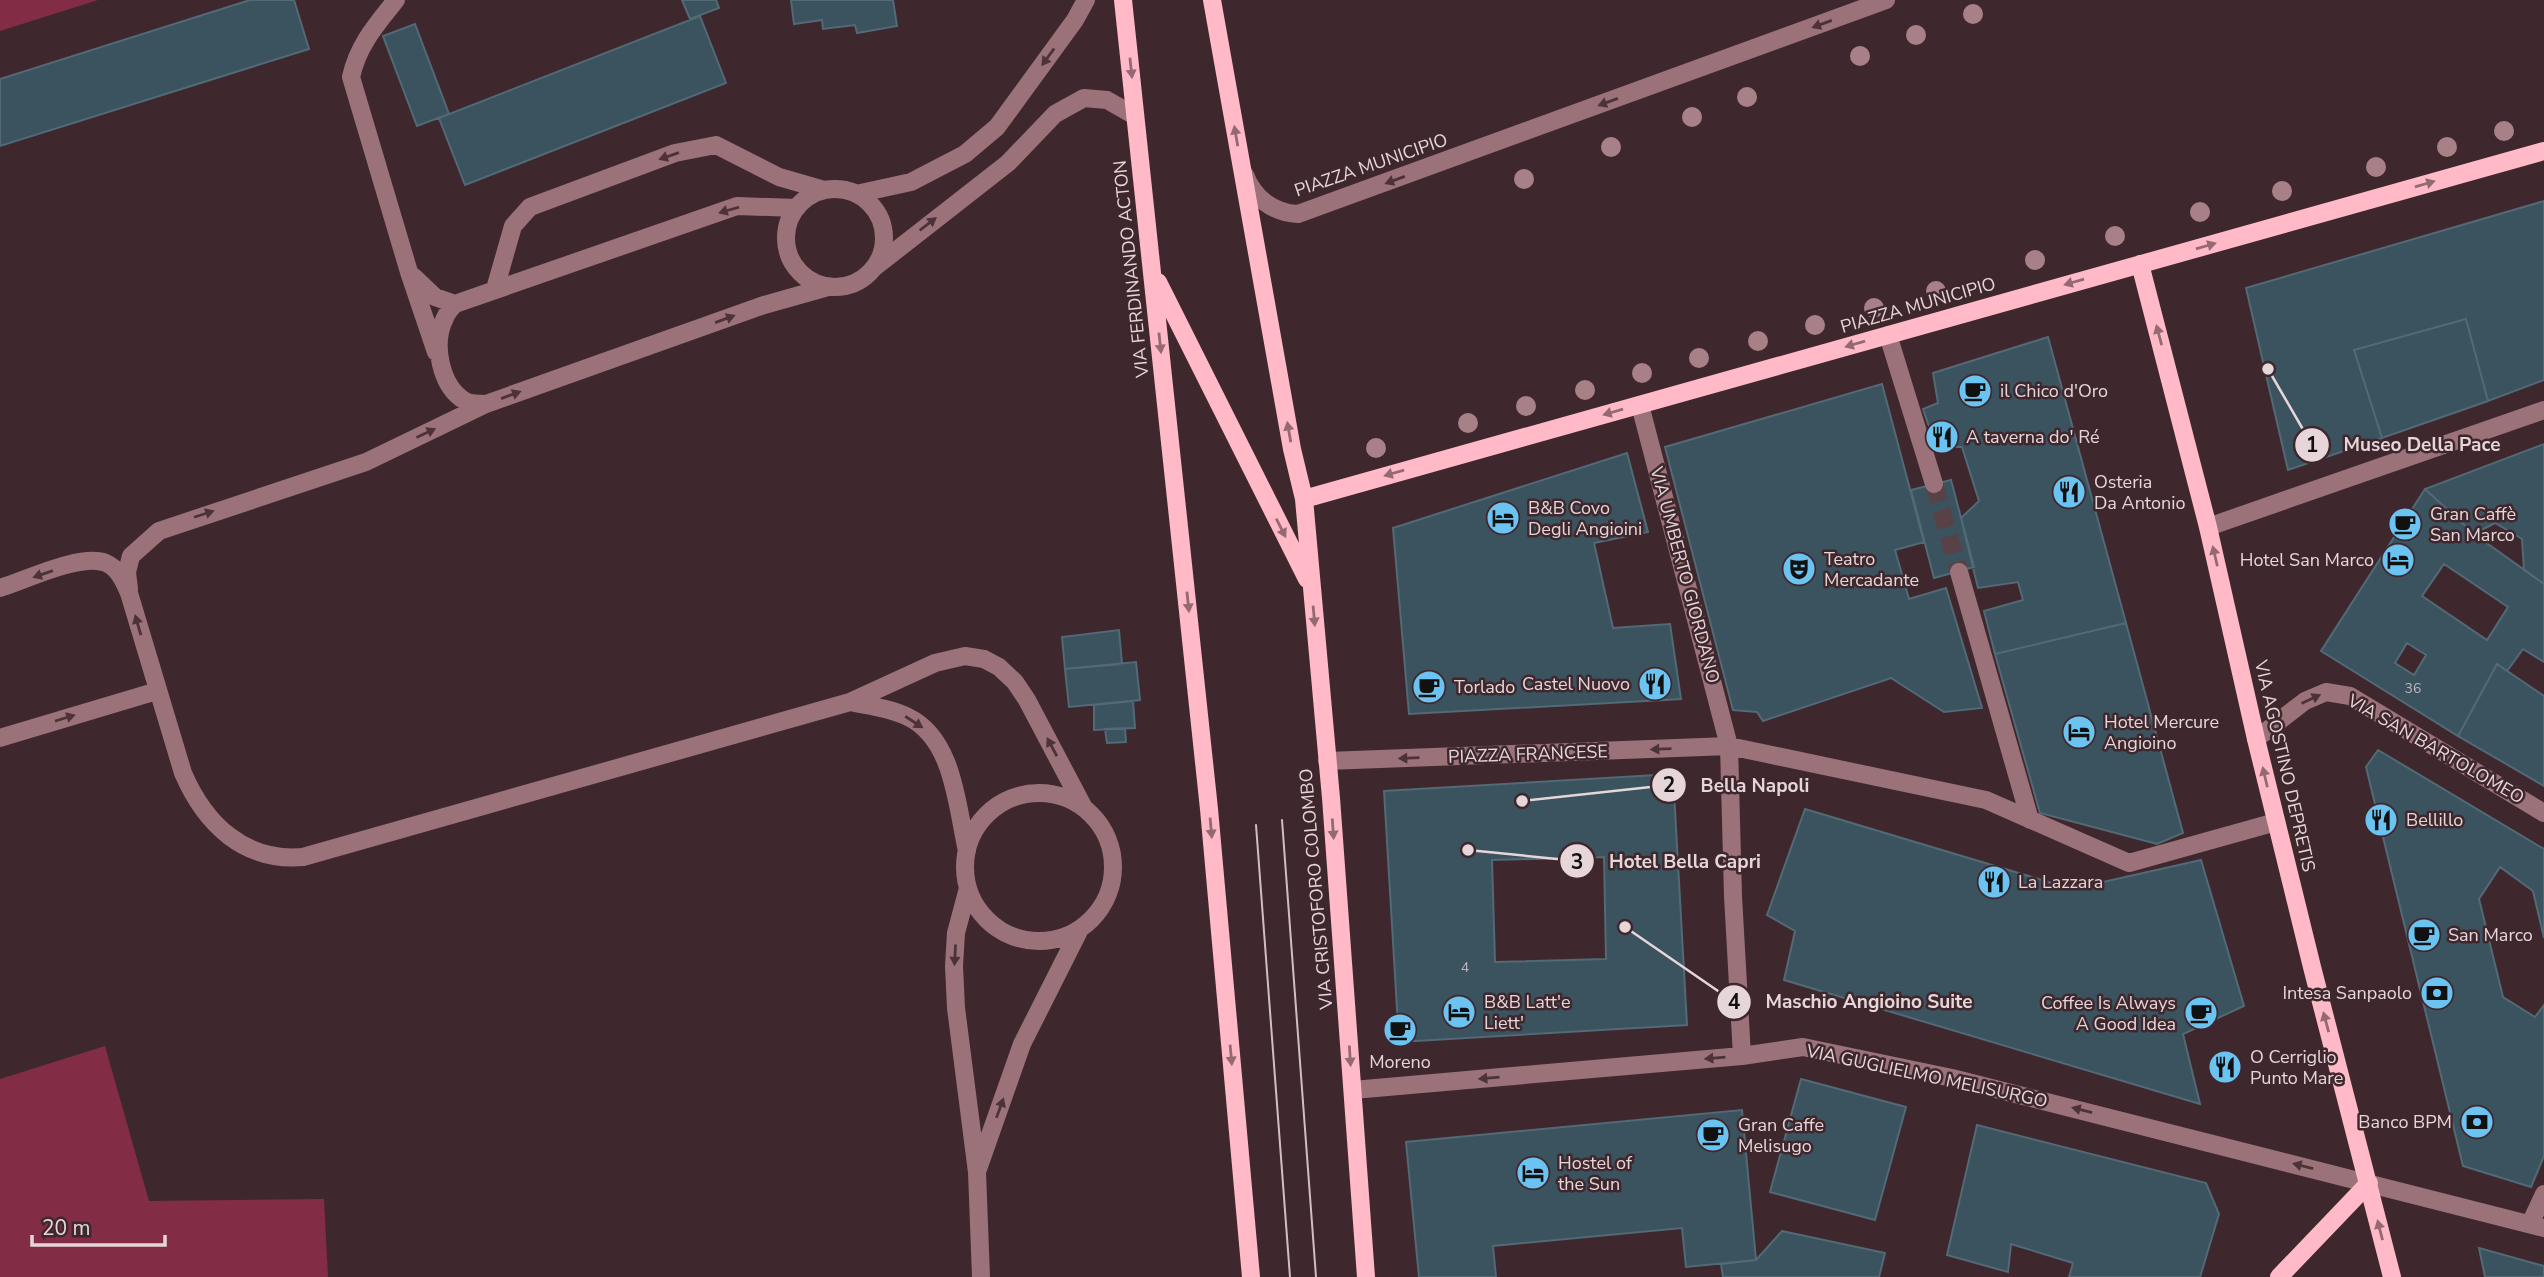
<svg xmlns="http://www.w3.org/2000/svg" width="2544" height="1277" font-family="'Nunito Sans',sans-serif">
<rect width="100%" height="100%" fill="#3f282d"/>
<!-- water -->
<path fill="#832c45" d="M0,0H98L0,31Z
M105,1046L149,1201L324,1199L328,1277H0V1079Z"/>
<!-- building -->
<path fill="#3b525f" stroke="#526976" stroke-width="2" fill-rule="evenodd" d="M250,0H294L309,49L0,146V79Z
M682,0H716L719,8L690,19Z
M791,0H893L897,26L857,33L855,25L823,29L822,20L794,24Z
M700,16L726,83L465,185L439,118Z
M415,24L449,114L417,126L383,36Z
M2544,201V380L2488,401L2466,319L2354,350L2382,438L2288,470L2246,288Z
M2466,319L2488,401L2382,438L2354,350Z
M2048,337L2126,623L1995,654L1984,611L2023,600L2018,582L1978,588L1961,518L1979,501L1962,447H1936L1923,409L1938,403L1933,373Z
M1882,384L1924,542L1895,550L1909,599L1946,588L1982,708L1944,712L1891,678L1763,721L1757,712L1733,710L1665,447Z
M2544,444V584L2524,570L2522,539L2495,523L2474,534L2425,489Z
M1627,453L1648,532L1594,543L1613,628L1670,624L1681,699L1409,714L1393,528Z
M1951,480L1974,567L1934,578L1911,490Z
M2425,489L2474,534L2544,584V662L2523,649L2507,671L2497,664L2458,736L2321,651ZM2444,564L2508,607L2487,640L2422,596ZM2407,643L2426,655L2414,675L2395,663Z
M2126,623L2183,833L2157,844L2040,813L1995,654Z
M1119,630L1122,664L1065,669L1062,637Z
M1136,662L1140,700L1069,707L1065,669Z
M2497,664L2544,696V786L2458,736Z
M1133,701L1135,728L1094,730V705Z
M1125,728L1126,742L1107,743L1105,729Z
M2378,750L2544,849V938L2533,891L2500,867L2479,899L2503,997L2535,1017L2544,1005V1156L2531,1187L2463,1166L2366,767Z
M1673,774L1687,1025L1399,1042L1384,791ZM1604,857L1606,959L1495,962L1492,860Z
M1805,809L2072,889L2201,860L2244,1006L2183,1034L2200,1104L1784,980L1795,931L1767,915Z
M1801,1079L1906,1107L1875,1220L1770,1192Z
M1742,1110L1756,1260L1686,1267L1682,1228L1493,1246L1496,1277H1419L1406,1142Z
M1977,1125L2206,1183L2219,1214L2200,1277H2069L2073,1263L2011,1244L2008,1272L1947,1255Z
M1782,1231L1885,1253L1879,1277H1723L1721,1264L1756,1260Z
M2479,1248L2544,1266V1277H2485Z"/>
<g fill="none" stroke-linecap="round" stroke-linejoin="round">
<!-- minor-tunnel -->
<path stroke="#584247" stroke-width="18" stroke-dasharray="18 9" stroke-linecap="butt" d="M1934,484L1959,572"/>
<!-- minor -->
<path stroke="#9c727a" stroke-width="18" d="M396,0C376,25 358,45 351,77L409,272L436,352
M1245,175C1254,198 1273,213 1298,214L1886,0
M786 238a49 49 0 1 1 98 0a49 49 0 1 1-98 0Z
M856,194L911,182L965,154L997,127L1075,20L1086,0
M796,208L737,206L455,304C451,308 447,313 445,318C432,343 440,386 465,401C470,404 480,404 486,404L764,305L828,287
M875,267L1008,163L1055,114L1084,98L1107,100L1135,116
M414,277L435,297L455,304
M495,289L513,226L530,207L675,153L716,145L779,177L824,190
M1888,335L1934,484
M1640,405L1729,746L1733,896L1742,1056
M2208,527L2544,410
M1959,572L2030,820
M0,588C26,580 81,553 106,563C118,568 124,581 129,593L183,773C205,824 244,862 303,857L850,702L935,663L965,656L984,659L999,667L1015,682L1027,700L1084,808
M129,589L127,572L131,556L159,531L366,462L486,404
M850,702C869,706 890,708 908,717C954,739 957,807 967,851
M0,738L157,691
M2256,739L2305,701L2326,692L2350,696L2544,813
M1327,761L1729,746L1986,800L2129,863L2276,822
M965 867a74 74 0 1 1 148 0a74 74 0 1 1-148 0Z
M968,888L956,933L954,966L956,1008L977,1172L981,1277
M1353,1090L1742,1056L1803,1047L1952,1078L2544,1228
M978,1169L1022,1044L1080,929
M2530,1224L2544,1194"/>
<!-- major -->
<path stroke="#ffb9c7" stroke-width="18" d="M1123,0L1209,809L1251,1277
M1212,0L1292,449L1304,499L1331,798L1366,1277
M2140,264L2208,527L2256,739L2312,967L2392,1277
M1158,282L1307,579
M1304,499L2544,151
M2279,1277L2369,1183"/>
<!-- tram -->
<path stroke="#d0bfc2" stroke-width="2" d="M1282,820L1316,1277
M1256,825L1290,1277"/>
</g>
<!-- trees -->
<g fill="#a88188">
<circle cx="1973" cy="14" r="10"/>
<circle cx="1916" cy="35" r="10"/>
<circle cx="1860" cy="56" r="10"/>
<circle cx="1747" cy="97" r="10"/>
<circle cx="1692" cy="117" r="10"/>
<circle cx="2504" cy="131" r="10"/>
<circle cx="1611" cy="147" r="10"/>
<circle cx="2447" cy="147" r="10"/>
<circle cx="2376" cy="167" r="10"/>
<circle cx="1524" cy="179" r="10"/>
<circle cx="2282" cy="191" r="10"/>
<circle cx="2200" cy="212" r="10"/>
<circle cx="2115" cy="236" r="10"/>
<circle cx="2035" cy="260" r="10"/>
<circle cx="1936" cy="291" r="10"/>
<circle cx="1874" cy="308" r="10"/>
<circle cx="1815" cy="325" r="10"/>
<circle cx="1758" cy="341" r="10"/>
<circle cx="1699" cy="358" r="10"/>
<circle cx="1642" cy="373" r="10"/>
<circle cx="1585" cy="390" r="10"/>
<circle cx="1526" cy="406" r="10"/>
<circle cx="1468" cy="423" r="10"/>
<circle cx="1376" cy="448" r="10"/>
</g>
<!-- one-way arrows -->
<defs><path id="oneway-solid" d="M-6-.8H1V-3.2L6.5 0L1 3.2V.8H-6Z" transform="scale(1.75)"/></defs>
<g fill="#4d3339">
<use href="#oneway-solid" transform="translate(1822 24) rotate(160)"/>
<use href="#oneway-solid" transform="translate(1048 57) rotate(126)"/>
<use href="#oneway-solid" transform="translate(1608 102) rotate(160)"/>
<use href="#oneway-solid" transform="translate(669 156) rotate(161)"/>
<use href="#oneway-solid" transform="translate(1395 180) rotate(160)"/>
<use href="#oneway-solid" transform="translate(729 210) rotate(164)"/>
<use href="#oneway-solid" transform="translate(928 224) rotate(-38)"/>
<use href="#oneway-solid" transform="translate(725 319) rotate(-20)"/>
<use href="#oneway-solid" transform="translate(511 395) rotate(-20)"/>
<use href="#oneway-solid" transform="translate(426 433) rotate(-25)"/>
<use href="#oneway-solid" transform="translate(204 514) rotate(-18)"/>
<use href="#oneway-solid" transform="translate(43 574) rotate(161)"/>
<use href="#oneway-solid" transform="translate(138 625) rotate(-106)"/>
<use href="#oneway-solid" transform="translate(2311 699) rotate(-25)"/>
<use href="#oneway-solid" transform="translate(65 718) rotate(-17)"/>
<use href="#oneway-solid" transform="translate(914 722) rotate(33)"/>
<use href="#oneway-solid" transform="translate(1052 747) rotate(-118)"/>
<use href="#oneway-solid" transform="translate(1661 749) rotate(178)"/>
<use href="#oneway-solid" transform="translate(1409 758) rotate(178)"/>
<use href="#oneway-solid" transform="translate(955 955) rotate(93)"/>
<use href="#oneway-solid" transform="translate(1715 1058) rotate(175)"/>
<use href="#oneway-solid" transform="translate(1489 1078) rotate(175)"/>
<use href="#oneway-solid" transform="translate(1000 1108) rotate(-70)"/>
<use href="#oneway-solid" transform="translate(2082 1110) rotate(-166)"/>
<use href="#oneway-solid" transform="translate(2303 1166) rotate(-166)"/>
</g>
<g fill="#956972">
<use href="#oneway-solid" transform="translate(1131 68) rotate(84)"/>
<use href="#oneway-solid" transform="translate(1236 136) rotate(-100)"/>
<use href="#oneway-solid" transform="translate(2425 184) rotate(-16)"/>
<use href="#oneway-solid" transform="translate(2206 246) rotate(-16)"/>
<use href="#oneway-solid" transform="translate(2074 282) rotate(164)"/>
<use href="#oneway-solid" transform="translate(2159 335) rotate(-105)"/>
<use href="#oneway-solid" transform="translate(1160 343) rotate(84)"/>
<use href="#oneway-solid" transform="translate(1855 344) rotate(164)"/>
<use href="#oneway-solid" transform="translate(1613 412) rotate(164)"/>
<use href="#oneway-solid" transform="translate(1289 432) rotate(-100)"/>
<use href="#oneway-solid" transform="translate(1394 473) rotate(164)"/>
<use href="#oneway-solid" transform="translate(1281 528) rotate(63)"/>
<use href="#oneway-solid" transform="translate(2215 556) rotate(-103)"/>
<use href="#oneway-solid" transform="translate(1188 602) rotate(84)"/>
<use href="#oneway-solid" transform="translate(1314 616) rotate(85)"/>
<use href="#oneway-solid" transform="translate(2265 777) rotate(-103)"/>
<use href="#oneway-solid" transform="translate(1211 828) rotate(85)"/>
<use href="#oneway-solid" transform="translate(1333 829) rotate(86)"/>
<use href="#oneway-solid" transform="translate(2326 1022) rotate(-105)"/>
<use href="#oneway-solid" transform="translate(1231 1055) rotate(85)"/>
<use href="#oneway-solid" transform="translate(1350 1056) rotate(86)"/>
<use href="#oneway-solid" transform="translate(2380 1230) rotate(-104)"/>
</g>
<!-- icons -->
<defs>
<symbol id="cafe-disc" viewBox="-11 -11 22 22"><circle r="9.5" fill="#6bc3f2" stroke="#3f282d"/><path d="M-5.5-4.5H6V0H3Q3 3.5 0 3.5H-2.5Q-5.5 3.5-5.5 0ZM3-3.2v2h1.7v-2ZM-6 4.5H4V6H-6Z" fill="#111"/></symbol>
<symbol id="restaurant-disc" viewBox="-11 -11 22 22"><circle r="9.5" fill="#6bc3f2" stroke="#3f282d"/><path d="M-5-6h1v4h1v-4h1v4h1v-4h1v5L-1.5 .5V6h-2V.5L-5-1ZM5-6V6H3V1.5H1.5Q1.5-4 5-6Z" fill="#111"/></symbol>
<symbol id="hotel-disc" viewBox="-11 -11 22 22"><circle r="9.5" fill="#6bc3f2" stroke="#3f282d"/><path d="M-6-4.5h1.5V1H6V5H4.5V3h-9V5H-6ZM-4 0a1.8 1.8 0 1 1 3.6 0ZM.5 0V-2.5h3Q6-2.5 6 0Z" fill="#111"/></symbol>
<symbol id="theatre-disc" viewBox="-11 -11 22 22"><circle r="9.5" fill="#6bc3f2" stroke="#3f282d"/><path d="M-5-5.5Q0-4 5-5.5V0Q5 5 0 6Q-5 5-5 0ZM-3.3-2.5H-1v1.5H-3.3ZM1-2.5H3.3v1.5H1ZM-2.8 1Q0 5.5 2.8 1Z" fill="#111"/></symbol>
<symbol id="bank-disc" viewBox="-11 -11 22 22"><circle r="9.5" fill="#6bc3f2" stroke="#3f282d"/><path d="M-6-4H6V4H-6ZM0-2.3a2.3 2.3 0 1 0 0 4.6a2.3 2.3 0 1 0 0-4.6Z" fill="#111"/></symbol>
</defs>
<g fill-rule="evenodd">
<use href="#cafe-disc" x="1956" y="372" width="38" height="38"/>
<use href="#restaurant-disc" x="1923" y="418" width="38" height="38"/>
<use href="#restaurant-disc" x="2050" y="473" width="38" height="38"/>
<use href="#hotel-disc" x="1484" y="499" width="38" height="38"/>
<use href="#cafe-disc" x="2386" y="505" width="38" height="38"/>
<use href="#hotel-disc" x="2379" y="541" width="38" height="38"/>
<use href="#theatre-disc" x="1780" y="550" width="38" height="38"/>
<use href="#restaurant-disc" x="1636" y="665" width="38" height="38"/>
<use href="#cafe-disc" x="1410" y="668" width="38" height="38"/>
<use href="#hotel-disc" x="2060" y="713" width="38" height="38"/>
<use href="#restaurant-disc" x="2362" y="801" width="38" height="38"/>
<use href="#restaurant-disc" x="1975" y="863" width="38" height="38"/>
<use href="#cafe-disc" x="2405" y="916" width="38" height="38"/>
<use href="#bank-disc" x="2418" y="974" width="38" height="38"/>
<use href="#hotel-disc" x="1440" y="993" width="38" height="38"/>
<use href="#cafe-disc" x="2182" y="994" width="38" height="38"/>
<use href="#cafe-disc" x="1381" y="1011" width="38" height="38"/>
<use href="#restaurant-disc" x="2206" y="1048" width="38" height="38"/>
<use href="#bank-disc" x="2458" y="1103" width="38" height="38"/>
<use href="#cafe-disc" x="1694" y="1116" width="38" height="38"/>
<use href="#hotel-disc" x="1514" y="1154" width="38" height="38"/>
</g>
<g text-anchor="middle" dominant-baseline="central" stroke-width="5" stroke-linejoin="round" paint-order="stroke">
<!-- number labels -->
<g font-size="14" fill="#bbb5ba">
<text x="2413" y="688">36</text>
<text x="1465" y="967">4</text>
</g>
<!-- street labels -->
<g font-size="18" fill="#e6d6d9" stroke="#3f282d">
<text transform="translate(1371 165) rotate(-19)">PIAZZA MUNICIPIO</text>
<text transform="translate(1131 269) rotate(-96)">VIA FERDINANDO ACTON</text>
<text transform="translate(1918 305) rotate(-16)">PIAZZA MUNICIPIO</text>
<text transform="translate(1685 575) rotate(75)">VIA UMBERTO GIORDANO</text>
<text transform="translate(2436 749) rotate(30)">VIA SAN BARTOLOMEO</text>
<text transform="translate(1528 754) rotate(-2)">PIAZZA FRANCESE</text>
<text transform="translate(2285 766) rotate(77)">VIA AGOSTINO DEPRETIS</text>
<text transform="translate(1316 889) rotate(-95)">VIA CRISTOFORO COLOMBO</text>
<text transform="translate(1927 1076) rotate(12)">VIA GUGLIELMO MELISURGO</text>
</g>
<!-- poi labels -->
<g font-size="18" fill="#e6d6d9" stroke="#3f282d" text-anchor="start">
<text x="2000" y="391">il Chico d'Oro</text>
<text x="1966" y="437">A taverna do' Ré</text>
<text x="2094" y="482">Osteria<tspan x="2094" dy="21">Da Antonio</tspan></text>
<text x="1528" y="508">B&amp;B Covo<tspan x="1528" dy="21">Degli Angioini</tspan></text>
<text x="2430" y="514">Gran Caffè<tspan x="2430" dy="21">San Marco</tspan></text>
<text x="1824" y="559">Teatro<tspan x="1824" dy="21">Mercadante</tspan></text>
<text x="2374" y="560" text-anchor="end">Hotel San Marco</text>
<text x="1630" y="684" text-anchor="end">Castel Nuovo</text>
<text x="1454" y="687">Torlado</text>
<text x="2104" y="722">Hotel Mercure<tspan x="2104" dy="21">Angioino</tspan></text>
<text x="2406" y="820">Bellillo</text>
<text x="2018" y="882">La Lazzara</text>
<text x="2448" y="935">San Marco</text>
<text x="2412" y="993" text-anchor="end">Intesa Sanpaolo</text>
<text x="1484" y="1002">B&amp;B Latt'e<tspan x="1484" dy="21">Liett'</tspan></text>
<text x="2176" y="1003" text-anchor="end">Coffee Is Always<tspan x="2176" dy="21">A Good Idea</tspan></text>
<text x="2250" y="1057">O Cerriglio<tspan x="2250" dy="21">Punto Mare</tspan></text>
<text x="1400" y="1062" text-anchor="middle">Moreno</text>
<text x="2452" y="1122" text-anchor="end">Banco BPM</text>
<text x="1738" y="1125">Gran Caffe<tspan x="1738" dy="21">Melisugo</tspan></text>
<text x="1558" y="1163">Hostel of<tspan x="1558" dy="21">the Sun</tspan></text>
</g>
</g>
<!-- callouts -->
<path fill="none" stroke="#e6d6d9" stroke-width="2.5" d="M2268 369L2312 445M1522 801L1669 785M1468 850L1577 861M1625 927L1734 1002"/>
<g fill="#e6d6d9" stroke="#3f282d" stroke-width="2.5">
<circle cx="2268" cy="369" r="7"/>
<circle cx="1522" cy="801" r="7"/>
<circle cx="1468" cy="850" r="7"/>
<circle cx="1625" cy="927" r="7"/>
<circle cx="2312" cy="445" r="18"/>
<circle cx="1669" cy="785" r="18"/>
<circle cx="1577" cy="861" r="18"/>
<circle cx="1734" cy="1002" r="18"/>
</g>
<g font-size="21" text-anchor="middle" font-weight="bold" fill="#111">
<text x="2312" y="452">1</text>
<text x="1669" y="792">2</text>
<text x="1577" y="869">3</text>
<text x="1734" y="1009">4</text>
</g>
<g font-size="19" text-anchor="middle" font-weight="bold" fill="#e6d6d9" stroke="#3f282d" stroke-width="5" stroke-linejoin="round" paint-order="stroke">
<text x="2422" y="451">Museo Della Pace</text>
<text x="1755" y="792">Bella Napoli</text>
<text x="1685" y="868">Hotel Bella Capri</text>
<text x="1869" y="1008">Maschio Angioino Suite</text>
</g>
<!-- scale -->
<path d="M32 1235v10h133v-10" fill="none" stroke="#e6d6d9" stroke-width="3.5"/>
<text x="42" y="1235" font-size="21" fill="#e6d6d9" stroke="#3f282d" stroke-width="5" paint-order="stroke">20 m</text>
</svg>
